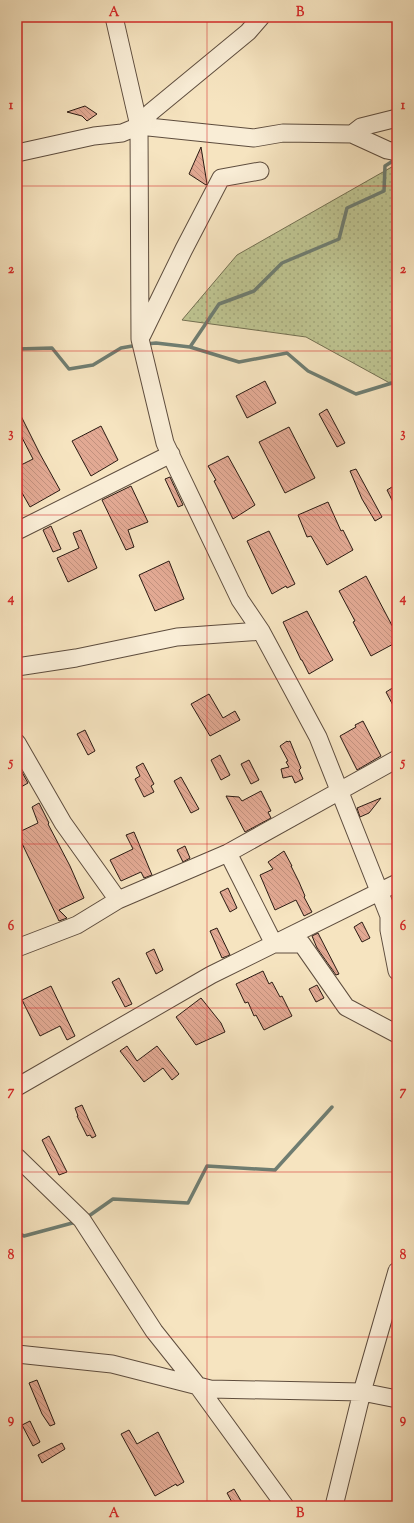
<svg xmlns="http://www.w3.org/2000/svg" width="414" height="1523" font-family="'Sorts Mill Goudy',serif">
<defs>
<pattern id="grass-dots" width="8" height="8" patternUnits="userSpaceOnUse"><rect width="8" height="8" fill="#bec491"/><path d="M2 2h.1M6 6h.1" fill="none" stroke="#a3a87c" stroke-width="1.8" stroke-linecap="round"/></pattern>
<pattern id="building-back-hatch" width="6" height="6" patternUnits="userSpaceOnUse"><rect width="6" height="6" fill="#e2a993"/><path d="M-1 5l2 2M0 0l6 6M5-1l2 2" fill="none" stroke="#c2917e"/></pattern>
</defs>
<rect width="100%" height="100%" fill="#f6e4c0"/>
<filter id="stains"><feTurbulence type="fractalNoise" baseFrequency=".005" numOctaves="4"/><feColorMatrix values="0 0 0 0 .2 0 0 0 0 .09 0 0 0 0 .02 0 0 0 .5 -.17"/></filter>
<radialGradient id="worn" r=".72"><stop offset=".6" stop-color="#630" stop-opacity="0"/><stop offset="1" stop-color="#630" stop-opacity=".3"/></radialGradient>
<!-- grass -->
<path fill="url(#grass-dots)" stroke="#747052" d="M397,164V387L306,337L182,320L237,255Z"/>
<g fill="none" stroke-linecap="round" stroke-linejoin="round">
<!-- stream -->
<path stroke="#6f7d71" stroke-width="3.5" d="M146,344L156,343L190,347L239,362L287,353L308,371L356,394L392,383H397
M190,347L219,304L254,291L282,263L339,239L347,208L384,191L385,166L396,159
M17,349L52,348L69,369L93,365L121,348L138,345
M86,1218L113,1199L188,1203L207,1166L275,1170L332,1107
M17,1232L24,1236L76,1222"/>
</g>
<!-- building -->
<path fill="url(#building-back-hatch)" stroke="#2b1b13" d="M85,106L97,114L87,121L82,116L67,112Z
M201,147L207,184L206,185L189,174Z
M265,381L276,403L247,418L236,396Z
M17,408L40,454L60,490L30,507L17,484V467L33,459L17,428Z
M327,409L345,443L337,447L319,414Z
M101,426L118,460L91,476L72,441Z
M289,427L315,478L285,493L259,442Z
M228,456L255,505L233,519L214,481L216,480L208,466Z
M356,469L382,517L375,521L362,499L350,471Z
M170,477L183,505L178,507L165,479Z
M397,484V510L387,490Z
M131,486L148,522L128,530L134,547L126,550L102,500Z
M328,502L341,531L343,530L353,550L327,565L311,536L307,537L298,515Z
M51,526L61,549L53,552L43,530Z
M81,530L97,568L68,582L57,558L79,548L73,533Z
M269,531L295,584L287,588L286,586L272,594L247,541Z
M169,561L184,599L155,611L139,575Z
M366,576L397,635V642L371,656L353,622L355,621L339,591Z
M307,611L333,660L309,674L302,660H301L283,622Z
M394,687L397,693V713L386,692Z
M209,694L223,718L235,711L240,720L210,736L191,704Z
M363,721L381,756L357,770L340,736L356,727L355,725Z
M85,730L95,751L88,755L77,734Z
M287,741L288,742L290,741L301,768L299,770L303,779L295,783L292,776L283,778L281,769L289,767L286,762L288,761L280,746Z
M220,755L230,775L221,780L211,760Z
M249,760L259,780L251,784L241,764Z
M17,763L28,783L21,787L17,780Z
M143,763L154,784L151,786L154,792L144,797L135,779L140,776L136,767Z
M181,777L199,809L191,813L174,781Z
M261,791L271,811L268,812L271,818L245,832L226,796L239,797L242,801Z
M381,798L369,813L360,817L357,808Z
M39,803L49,823L48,824L70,866L84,898L59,910L67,918L59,921L17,833L38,823L32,807Z
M134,832L152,875L144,878L141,872L121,881L110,860L133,849L126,835Z
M185,846L190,858L183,862L177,850Z
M284,851L292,866H291L299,882L305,896L304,897L312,912L304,916L296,900L275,910L260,875L273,869L268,862Z
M228,888L237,908L230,912L220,892Z
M362,922L370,938L362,942L354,927Z
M217,928L230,955L222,958L210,931Z
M318,933L339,974L336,975L317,948L312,936Z
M154,949L163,970L156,974L146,953Z
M263,971L269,984L272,982L280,997L282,996L292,1016L264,1030L256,1015L254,1016L248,1002L245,1003L236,984Z
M119,978L132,1004L125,1007L112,982Z
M317,985L324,998L316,1002L309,989Z
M51,986L75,1036L67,1040L60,1026L40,1036L22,1000Z
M201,998L221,1023L225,1032L196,1045L176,1017Z
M127,1046L137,1061L157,1046L179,1074L172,1080L163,1068L144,1082L120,1051Z
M82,1105L96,1136L92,1138L90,1135L87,1136L77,1116H78L75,1108Z
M49,1136L67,1172L59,1175L42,1140Z
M37,1380L55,1424L50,1426L42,1414L29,1383Z
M30,1421L40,1442L33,1446L22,1425Z
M129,1430L137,1444L158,1432L184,1482L177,1486L176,1484L155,1496L121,1434Z
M62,1443L65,1449L42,1463L38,1455Z
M234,1489L244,1506H234L227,1493Z"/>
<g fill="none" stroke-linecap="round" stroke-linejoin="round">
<defs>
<path id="minor" d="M114,17L139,126L140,339L165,443L240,600L261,631L318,737L389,916L397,925
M139,126L151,112L248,32L261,17
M352,134L361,127L397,118
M17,153L94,136L122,133L139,126L254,138L283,133L352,134L387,150L397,152
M142,335L184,249L221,178L260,171
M17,531L171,454
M17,667L76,658L177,637L261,631
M17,743L63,823L118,900
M228,853L274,944H302L346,1007L397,1034
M389,916V930L397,971
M17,948L77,925L118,900L228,853L397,759
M17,1087L211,975L397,883
M17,1157L82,1220L154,1331L197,1385L285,1506
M17,1354L112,1364L210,1389L362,1392L397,1399
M334,1506L362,1392L397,1271"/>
</defs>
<!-- minor casing -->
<use href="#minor" stroke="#5e4d3e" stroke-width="19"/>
<!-- minor -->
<use href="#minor" stroke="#f9edd6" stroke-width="17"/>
</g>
<!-- grid -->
<path fill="none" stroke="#d62828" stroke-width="1" stroke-opacity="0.55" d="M207,17V1506M17,186H397M17,351H397M17,515H397M17,679H397M17,844H397M17,1008H397M17,1172H397M17,1337H397"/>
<!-- margin -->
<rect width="414" height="1523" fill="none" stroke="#f6e4c0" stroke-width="44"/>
<rect x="22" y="22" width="370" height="1479" fill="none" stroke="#d62828" stroke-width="1.5"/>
<g font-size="13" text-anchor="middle" font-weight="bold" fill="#d62828">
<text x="114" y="16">A</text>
<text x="300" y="16">B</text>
<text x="11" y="109">1</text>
<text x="403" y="109">1</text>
<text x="11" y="273">2</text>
<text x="403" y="273">2</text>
<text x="11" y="437">3</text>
<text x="403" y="437">3</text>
<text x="11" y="602">4</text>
<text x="403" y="602">4</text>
<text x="11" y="766">5</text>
<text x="403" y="766">5</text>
<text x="11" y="930">6</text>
<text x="403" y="930">6</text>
<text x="11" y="1095">7</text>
<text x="403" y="1095">7</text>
<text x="11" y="1259">8</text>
<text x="403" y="1259">8</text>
<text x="11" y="1423">9</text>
<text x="403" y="1423">9</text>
<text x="114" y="1517">A</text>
<text x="300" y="1517">B</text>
</g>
<rect width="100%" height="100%" filter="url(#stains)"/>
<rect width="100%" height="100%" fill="url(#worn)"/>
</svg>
